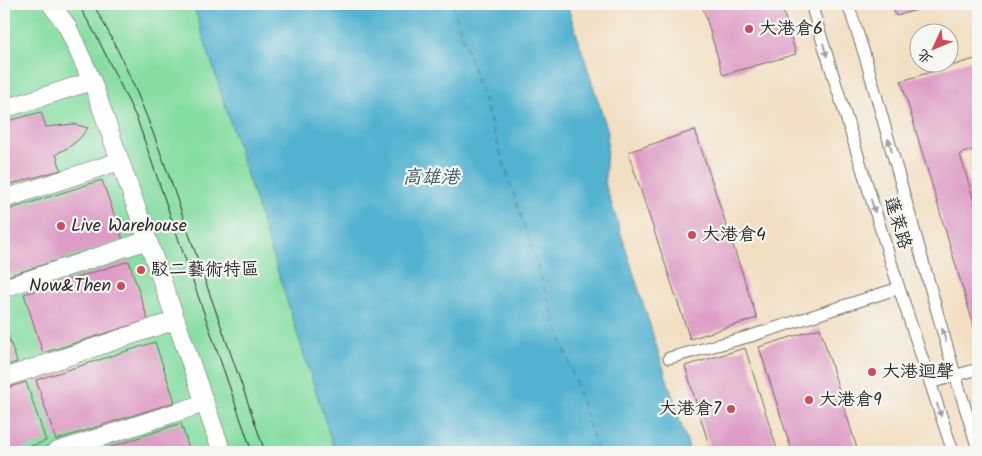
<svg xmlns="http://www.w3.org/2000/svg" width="982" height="456" font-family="Kalam,'LXGW WenKai TC',sans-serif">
<rect width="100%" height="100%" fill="#f6f6f2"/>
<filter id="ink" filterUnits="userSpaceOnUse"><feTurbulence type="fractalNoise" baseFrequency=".02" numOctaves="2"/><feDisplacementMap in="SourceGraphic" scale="10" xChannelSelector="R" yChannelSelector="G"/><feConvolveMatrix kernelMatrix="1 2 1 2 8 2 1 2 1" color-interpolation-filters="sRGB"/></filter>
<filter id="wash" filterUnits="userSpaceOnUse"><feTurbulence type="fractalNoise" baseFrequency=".0096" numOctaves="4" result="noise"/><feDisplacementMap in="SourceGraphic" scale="20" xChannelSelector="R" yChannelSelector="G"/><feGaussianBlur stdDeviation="1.12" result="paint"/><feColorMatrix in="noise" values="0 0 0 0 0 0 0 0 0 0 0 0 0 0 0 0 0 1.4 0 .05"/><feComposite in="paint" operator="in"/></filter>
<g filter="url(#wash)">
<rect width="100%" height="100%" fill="#f2dfc2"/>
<!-- green -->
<path fill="#84dda2" stroke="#588466" d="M4,4H193L335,452H4Z"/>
<!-- water -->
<path fill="#52b2d0" stroke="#3e6e7e" d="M193,4H567L608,132L605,183L690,452H335Z"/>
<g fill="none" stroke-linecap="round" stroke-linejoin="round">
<!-- ferry -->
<path stroke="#395a65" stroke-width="1" stroke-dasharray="6 5" stroke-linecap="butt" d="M452,4L598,452"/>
</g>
<g id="blocks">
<!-- building -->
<path fill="#de9bc5" d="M702,4H781L796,54L723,75Z
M892,4H936L896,16Z
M978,58V148L960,154L978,215V340L901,81Z
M41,112L46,127L74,124L88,128L79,139L69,147L56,154L61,170L4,186V122Z
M695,130L757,318L690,339L628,152Z
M102,180L123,240L4,277V211Z
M129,261L148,320L43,353L24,294Z
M4,323L17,362L4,366Z
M820,328L858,452H792L759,347Z
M155,342L175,402L56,440L36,380Z
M745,348L778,452H711L685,366Z
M26,382L46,441L12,452H4V389Z
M181,423L190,452H96Z"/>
</g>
</g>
<g filter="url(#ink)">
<use href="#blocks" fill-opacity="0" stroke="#716a60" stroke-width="1"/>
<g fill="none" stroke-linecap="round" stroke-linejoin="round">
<defs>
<path id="service" d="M811,4L899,288L953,452
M848,4L865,56L955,375L978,449
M669,358L751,336L899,288
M930,383L978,369"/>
<path id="pedestrian" d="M51,4L67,26L92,81L222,452
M4,109L92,81
M4,199L120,161
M4,288L148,240
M4,378L176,320
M55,452L205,403"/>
</defs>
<!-- service casing -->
<use href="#service" stroke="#716a60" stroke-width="13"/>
<!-- pedestrian casing -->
<use href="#pedestrian" stroke="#716a60" stroke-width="19"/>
<!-- service -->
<use href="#service" stroke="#fff" stroke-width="11"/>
<!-- pedestrian -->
<use href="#pedestrian" stroke="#fff" stroke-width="18"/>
<!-- tram -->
<path stroke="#2b2b2b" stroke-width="1" d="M78,4L97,37L137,119L252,452
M93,4C135,76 162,155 189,234C214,307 240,379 265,452"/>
</g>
<!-- one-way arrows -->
<defs><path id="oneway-solid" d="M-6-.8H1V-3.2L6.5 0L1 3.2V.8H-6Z" transform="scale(1.25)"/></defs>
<g fill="#a0a0a0">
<use href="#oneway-solid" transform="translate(825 50) rotate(73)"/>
<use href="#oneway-solid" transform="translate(890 145) rotate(-106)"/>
<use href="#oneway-solid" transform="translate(873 206) rotate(73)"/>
<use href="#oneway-solid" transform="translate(944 335) rotate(-106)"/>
<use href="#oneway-solid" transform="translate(939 410) rotate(72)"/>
</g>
</g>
<!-- markers -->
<g fill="#d1495b" stroke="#f6f6f2" stroke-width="2">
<circle cx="749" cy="29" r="5"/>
<circle cx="61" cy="226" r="5"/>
<circle cx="692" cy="235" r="5"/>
<circle cx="141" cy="270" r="5"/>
<circle cx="121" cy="286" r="5"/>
<circle cx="872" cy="372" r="5"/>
<circle cx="809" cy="400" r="5"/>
<circle cx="731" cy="409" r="5"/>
</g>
<g text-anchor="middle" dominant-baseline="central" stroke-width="4.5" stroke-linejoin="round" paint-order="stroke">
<!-- poi labels -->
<g font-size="18" fill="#2b2b2b" stroke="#f6f6f2" text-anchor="start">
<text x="759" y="29">大港倉6</text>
<text x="71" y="226">Live Warehouse</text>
<text x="702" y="235">大港倉4</text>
<text x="151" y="270">駁二藝術特區</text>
<text x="111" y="286" text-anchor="end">Now&amp;Then</text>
<text x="882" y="372">大港迴聲</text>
<text x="819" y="400">大港倉9</text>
<text x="721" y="409" text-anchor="end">大港倉7</text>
</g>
<!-- street labels -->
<g font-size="18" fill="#2b2b2b" stroke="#f6f6f2">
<text transform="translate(897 223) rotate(73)">蓬萊路</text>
</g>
<!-- water labels -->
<g font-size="19" font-style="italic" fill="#395a65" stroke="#f6f6f2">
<text x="431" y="178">高雄港</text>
</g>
</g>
<!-- margin -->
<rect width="982" height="456" fill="none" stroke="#f6f6f2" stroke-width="20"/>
<!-- north arrow -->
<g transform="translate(934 48) rotate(226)"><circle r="24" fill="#f6f6f2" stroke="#a5a5a2"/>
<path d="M0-4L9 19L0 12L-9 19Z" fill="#d1495b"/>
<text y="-8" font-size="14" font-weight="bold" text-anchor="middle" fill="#2b2b2b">北</text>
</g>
</svg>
